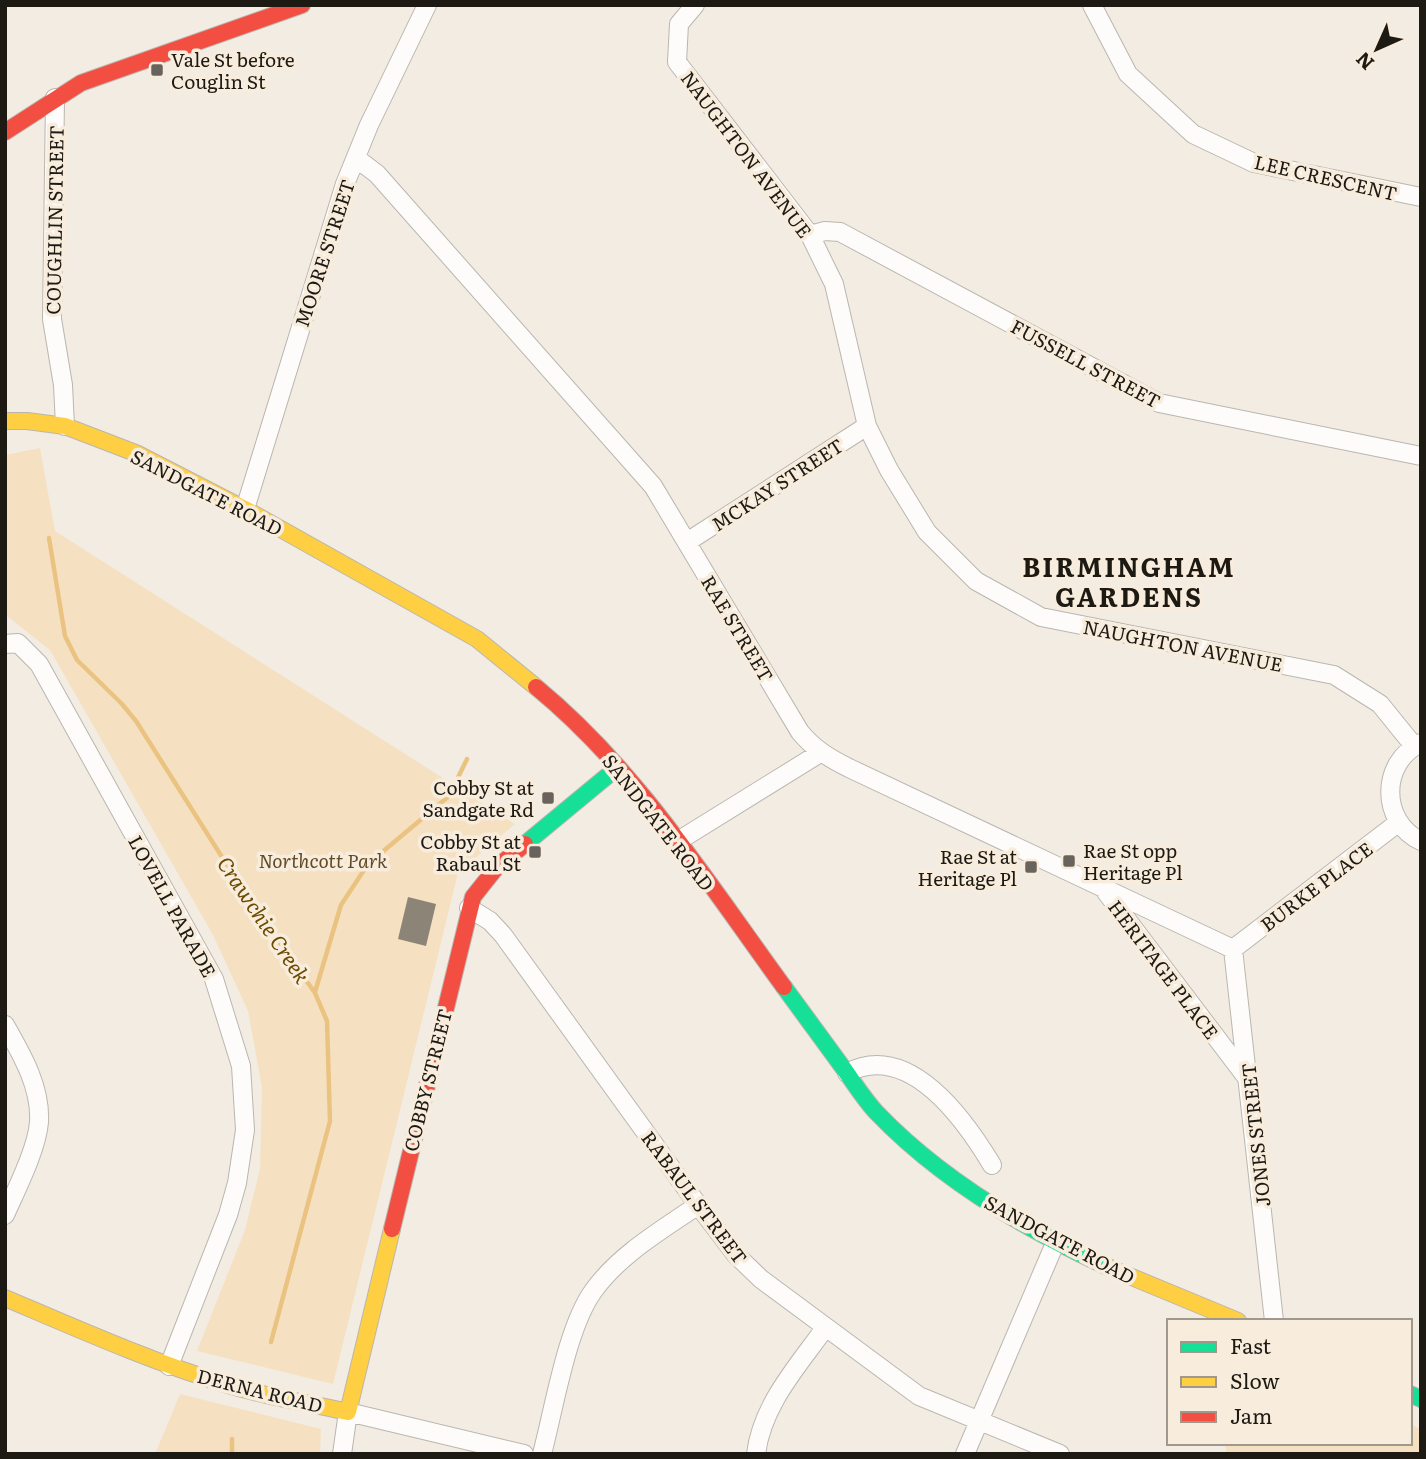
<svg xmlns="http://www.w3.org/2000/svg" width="1426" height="1459" font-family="Literata,serif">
<rect width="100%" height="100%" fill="#f2ece3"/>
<!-- green -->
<path fill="#f5e1c2" d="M40,448L55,531L515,824L458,873L333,1384L197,1351L245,1230L260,1169L262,1087L248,1011L213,935L50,650L7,616H5V455Z
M180,1394L321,1429L320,1454H155Z
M1410,1424L1421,1429V1454H1227L1225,1443H1410Z"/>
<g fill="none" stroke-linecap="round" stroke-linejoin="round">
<!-- stream -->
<path stroke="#eac381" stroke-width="4.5" d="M49,538L65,636L77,660L122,704L136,721L246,895L315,993L327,1021L330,1121L271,1342
M315,992L341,905L368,864L449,796L467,759
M232,1454V1439"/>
</g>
<!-- building -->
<path fill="#8c8476" d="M408,897L436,904L426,946L398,939Z"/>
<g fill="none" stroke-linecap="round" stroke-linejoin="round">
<defs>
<path id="street" d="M695,5L679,24L677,62L810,235L834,284L867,426L889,470L927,532L976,581L1041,617L1334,675L1380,704L1414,746
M1092,5L1128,74L1193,134L1254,163L1421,197
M55,98L52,319L63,385L65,426
M356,158L377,174L653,486L800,732C814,749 829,758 849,768L1233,949
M810,235L825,231L840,232L1159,403L1421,456
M245,509L345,184L369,125L427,5
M687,542L867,426
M5,644L18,643L39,664L214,979L241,1066L245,1130L237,1183L228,1215L169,1366
M1421,743C1380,762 1380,822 1421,841
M678,841L820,753
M1106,892L1250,1082
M469,908L490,921L503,935L698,1205L736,1255L761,1279L919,1396L1060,1454
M1233,949L1274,1321
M1233,949L1399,822
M5,1025C22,1055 41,1087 39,1122C37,1149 16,1190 5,1215
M847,1073C909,1040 965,1120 992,1165
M342,1454L348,1412L524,1454
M542,1454C554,1409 567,1326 594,1290C620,1254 662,1230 698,1205
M756,1454C762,1405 797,1367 825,1328
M965,1454L1056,1241"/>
<path id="fast" d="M525,844L618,767
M784,987C804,1014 824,1042 844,1069C854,1083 864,1099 876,1112C941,1180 1024,1229 1110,1268
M1410,1394L1421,1399"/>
<path id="slow" d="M5,421H27L65,426L138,454L245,509L477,639L536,687
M1110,1268L1238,1321
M5,1298C78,1329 152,1362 228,1385C268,1397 308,1403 348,1412L392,1229"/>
<path id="jam" d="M5,132L81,83L302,5
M536,687C637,770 708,883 784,987
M392,1229L473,897L496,868L525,844"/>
</defs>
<!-- street casing -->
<use href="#street" stroke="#bab6af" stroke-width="20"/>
<!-- fast casing -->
<use href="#fast" stroke="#bab6af" stroke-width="18"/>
<!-- slow casing -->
<use href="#slow" stroke="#bab6af" stroke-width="18"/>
<!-- jam casing -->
<use href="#jam" stroke="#bab6af" stroke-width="18"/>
<!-- street -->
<use href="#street" stroke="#fdfcfb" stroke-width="18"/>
<!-- fast -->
<use href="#fast" stroke="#16e098" stroke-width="16"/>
<!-- slow -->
<use href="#slow" stroke="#ffcf43" stroke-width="16"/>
<!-- jam -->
<use href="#jam" stroke="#f24e42" stroke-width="16"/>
</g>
<!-- markers -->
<g fill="#68635c" stroke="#f8eddd" stroke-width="2.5">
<rect x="150" y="63" width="14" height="14" rx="3.5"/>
<rect x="541" y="791" width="14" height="14" rx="3.5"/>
<rect x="528" y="845" width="14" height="14" rx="3.5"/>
<rect x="1062" y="854" width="14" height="14" rx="3.5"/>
<rect x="1024" y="860" width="14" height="14" rx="3.5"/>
</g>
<g text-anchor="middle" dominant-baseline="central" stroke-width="7" stroke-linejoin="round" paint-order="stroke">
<!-- poi labels -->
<g font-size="19" fill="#1d1913" stroke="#f8eddd" text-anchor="end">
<text x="171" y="59" text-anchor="start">Vale St before<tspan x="171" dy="22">Couglin St</tspan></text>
<text x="534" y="787">Cobby St at<tspan x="534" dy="22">Sandgate Rd</tspan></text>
<text x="521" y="841">Cobby St at<tspan x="521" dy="22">Rabaul St</tspan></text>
<text x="1083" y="850" text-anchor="start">Rae St opp<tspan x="1083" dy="22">Heritage Pl</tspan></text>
<text x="1017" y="856">Rae St at<tspan x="1017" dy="22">Heritage Pl</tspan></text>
</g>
<!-- street labels -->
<g font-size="19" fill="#1d1913" stroke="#f8eddd">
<text transform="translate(747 154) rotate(53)">NAUGHTON AVENUE</text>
<text transform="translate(1326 177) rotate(13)">LEE CRESCENT</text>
<text transform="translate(54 220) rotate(-89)">COUGHLIN STREET</text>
<text transform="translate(324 253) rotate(-72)">MOORE STREET</text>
<text transform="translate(1086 363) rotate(28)">FUSSELL STREET</text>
<text transform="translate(777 484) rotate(-33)">MCKAY STREET</text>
<text transform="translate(207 492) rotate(27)">SANDGATE ROAD</text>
<text transform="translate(738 628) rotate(59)">RAE STREET</text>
<text transform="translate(1183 645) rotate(11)">NAUGHTON AVENUE</text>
<text transform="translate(659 822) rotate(52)">SANDGATE ROAD</text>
<text transform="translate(1316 886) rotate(-37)">BURKE PLACE</text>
<text transform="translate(173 906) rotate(61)">LOVELL PARADE</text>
<text transform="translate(1164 969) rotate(53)">HERITAGE PLACE</text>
<text transform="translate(427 1080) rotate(-76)">COBBY STREET</text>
<text transform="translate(1255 1135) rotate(-96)">JONES STREET</text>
<text transform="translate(695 1197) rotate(53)">RABAUL STREET</text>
<text transform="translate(1060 1239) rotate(28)">SANDGATE ROAD</text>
<text transform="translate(260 1390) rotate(14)">DERNA ROAD</text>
</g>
<!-- park labels -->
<g font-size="19" font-style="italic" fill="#624b26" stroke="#f8eddd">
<text x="323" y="860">Northcott Park</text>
</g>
<!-- water labels -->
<g font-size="21" font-style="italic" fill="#6d4b00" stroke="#f8eddd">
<text transform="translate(265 919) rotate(56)">Crawchie Creek</text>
</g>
<!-- district labels -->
<g font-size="26" font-weight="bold" letter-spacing="2" fill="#1d1913" stroke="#f8eddd">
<text x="1129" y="565">BIRMINGHAM<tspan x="1129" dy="30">GARDENS</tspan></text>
</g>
</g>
<!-- border -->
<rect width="1426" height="1459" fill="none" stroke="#1d1913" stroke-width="14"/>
<!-- legend -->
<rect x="1167" y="1319" width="245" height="126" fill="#f8eddd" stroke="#a0988c" stroke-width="2"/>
<rect x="1181" y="1342" width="35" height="10" fill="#16e098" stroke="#a0988c" stroke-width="2"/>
<text x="1230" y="1354" font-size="21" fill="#1d1913">Fast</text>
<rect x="1181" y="1377" width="35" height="10" fill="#ffcf43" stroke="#a0988c" stroke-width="2"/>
<text x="1230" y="1389" font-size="21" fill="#1d1913">Slow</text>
<rect x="1181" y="1412" width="35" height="10" fill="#f24e42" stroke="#a0988c" stroke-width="2"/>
<text x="1230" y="1424" font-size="21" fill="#1d1913">Jam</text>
<!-- north arrow -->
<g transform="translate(1377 49) rotate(225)" stroke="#f8eddd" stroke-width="5" paint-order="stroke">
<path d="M0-5L12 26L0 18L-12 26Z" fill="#1d1913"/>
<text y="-10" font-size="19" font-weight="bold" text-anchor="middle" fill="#1d1913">N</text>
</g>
</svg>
